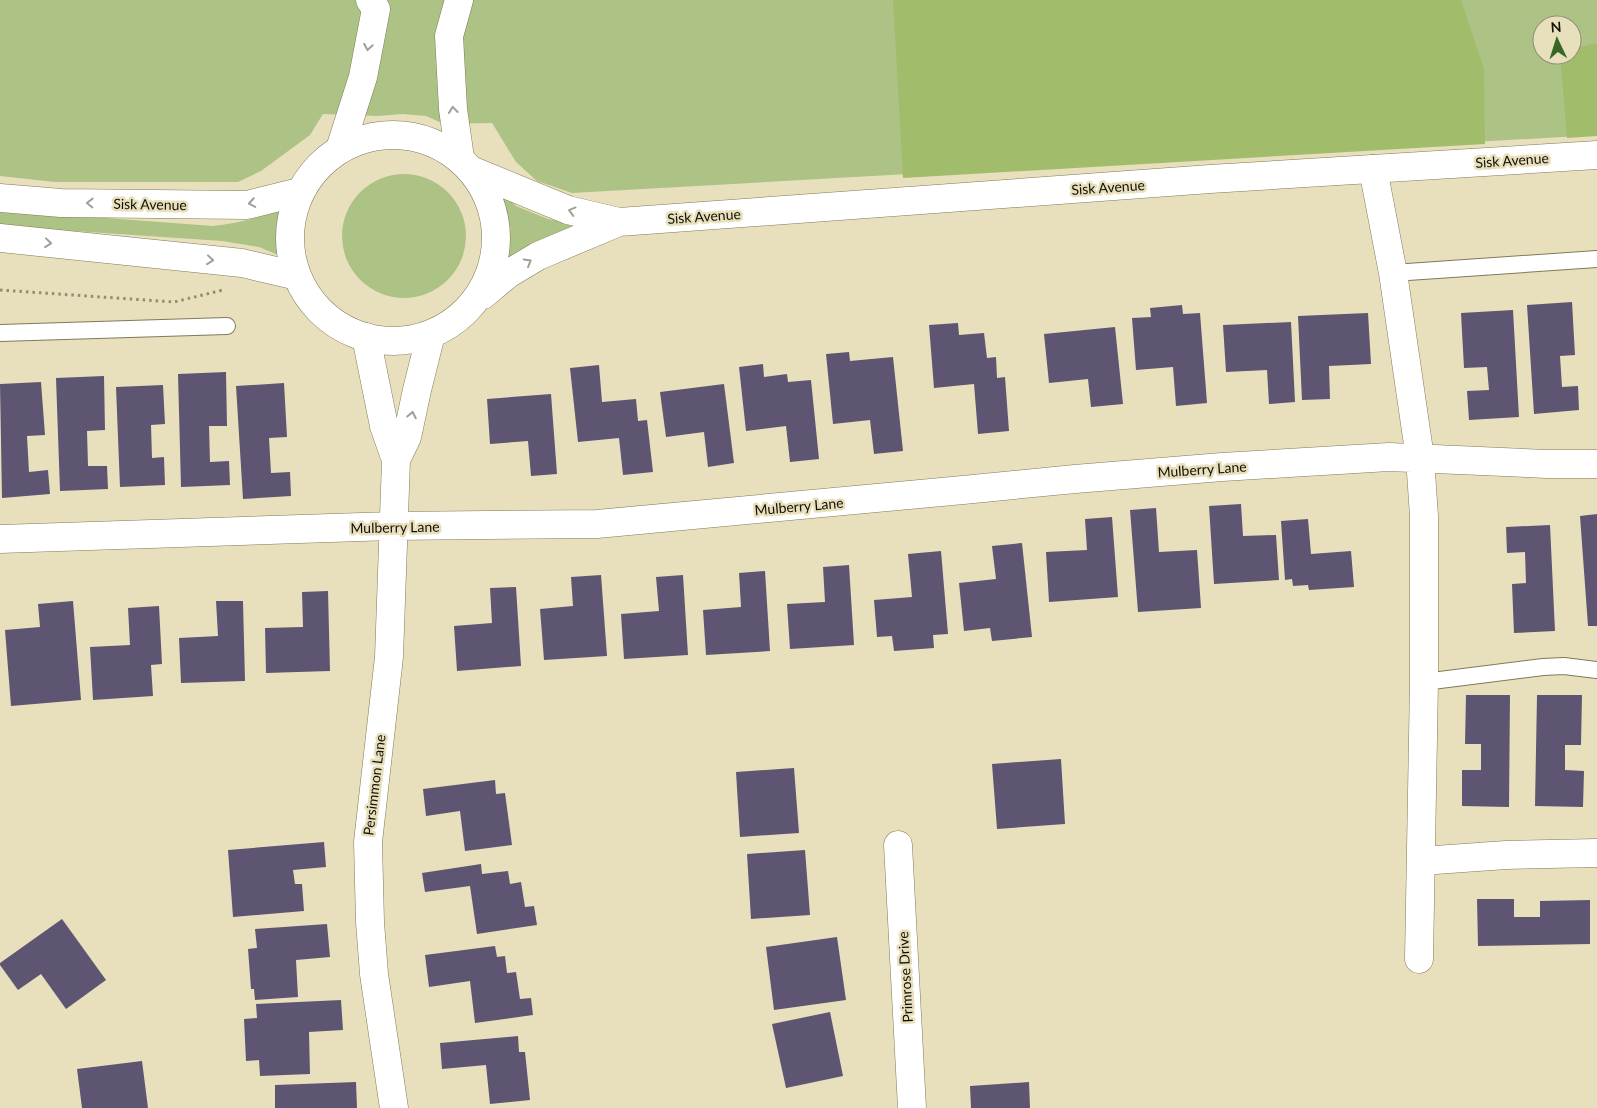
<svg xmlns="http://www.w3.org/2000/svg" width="1597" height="1108" font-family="Lato,sans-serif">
<rect width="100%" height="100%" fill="#e8e0bd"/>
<!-- green -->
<path fill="#adc385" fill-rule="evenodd" d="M0,0H1597V135L572,193L537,181L516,162L492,123L444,124L426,116L403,114L377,116L323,114L310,135L261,171L238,182H55L0,176ZM1542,25H1572V55H1542Z
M342 236a62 62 0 1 1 124 0a62 62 0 1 1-124 0Z
M498,194L506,195L516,206L548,219L594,228L494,278C503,245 506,232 494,198Z
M287,207L285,234V258L259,247L222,241L0,226V210L213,226C239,223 263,217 287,207Z"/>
<!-- forest -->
<path fill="#a1bd6b" d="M893,0H1461L1484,69L1485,144L903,178Z
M1597,43V136L1567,138L1560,55H1572V49Z"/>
<!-- building -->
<path fill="#5d5572" d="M1572,302L1575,355L1560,356L1562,387L1578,386L1579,410L1534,414L1527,305Z
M1182,305L1183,314L1200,313L1207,403L1176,406L1173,367L1136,370L1132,318L1151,317L1150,308Z
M1513,310L1519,417L1469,420L1467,391L1489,390L1487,367L1464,368L1461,313Z
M1368,313L1371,364L1329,366L1330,399L1302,400L1298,316Z
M1291,322L1295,402L1269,404L1267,370L1226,372L1223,325Z
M958,323L959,335L984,333L987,358L996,357L997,378L1005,377L1009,431L978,434L974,384L934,388L929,325Z
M1115,327L1123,404L1091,407L1088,379L1049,383L1044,334Z
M849,352L850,361L893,357L903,451L874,454L870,420L833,424L826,354Z
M763,364L764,377L787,374L788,382L811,380L819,459L790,462L786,426L746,431L739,367Z
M599,365L602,402L636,399L638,421L647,420L653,472L623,475L619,438L578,442L570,368Z
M226,372L227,426H209L210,462L229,461L230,485L181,487L178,374Z
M104,376L105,430L87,431L88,466H107L108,489L60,491L56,378Z
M41,382L45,435L27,436L29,472L48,470L50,494L2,498L0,384Z
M284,383L287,437L269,438L271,473L290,472L291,496L243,499L236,386Z
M724,384L734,463L708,467L704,432L666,437L660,392Z
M163,385L165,424L151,425L152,458L164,457L165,485L120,487L116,387Z
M551,394L557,474L531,476L528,441L490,444L487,399Z
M1241,504L1243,536L1276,535L1279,580L1214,584L1209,506Z
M1156,508L1159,552L1197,550L1201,608L1138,612L1130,510Z
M1597,514V626H1588L1580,516Z
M1112,517L1118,597L1049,602L1046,552L1087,550L1085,519Z
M1308,519L1311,554L1351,551L1354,587L1309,590L1308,585L1293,586L1292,579L1285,580L1281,521Z
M1550,525L1555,631L1514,633L1512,584L1526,583L1525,552L1507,553L1506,527Z
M1022,543L1032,637L992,641L990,628L964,631L959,583L996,579L992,546Z
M941,551L948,634L933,635L934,648L894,651L892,636L877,637L874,600L912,597L908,554Z
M849,565L854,645L790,649L787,604L825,602L823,567Z
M765,571L770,651L706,655L703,610L741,607L739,573Z
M601,575L607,656L544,660L540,609L573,606L571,577Z
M683,575L688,655L624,659L621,614L659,611L656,577Z
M516,587L521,666L457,671L454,626L492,623L490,588Z
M328,591L330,671L266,673L265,628L303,627L302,592Z
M73,601L81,700L11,706L5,630L40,627L38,604Z
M216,601H243L245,681L181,683L179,638L218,636Z
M159,606L162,664L151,665L153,696L93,700L90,647L130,645L128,608Z
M1466,695H1510L1509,807L1462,806V770H1481V744H1465Z
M1537,695H1582L1581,745H1565V770L1584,771L1583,807L1535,806Z
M1061,759L1065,824L997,829L992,764Z
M794,768L799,833L740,837L736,772Z
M495,780L496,794L505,793L512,845L465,851L460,811L426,816L423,789Z
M324,842L326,867L293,870L295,884H302L304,911L233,917L228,850Z
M805,850L810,915L751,919L747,854Z
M481,864L482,874L508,871L510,884L521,882L525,907L534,906L537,925L477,934L470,886L425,892L422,873Z
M1477,899H1514V917H1540V901L1590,900V944L1478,946Z
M62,919L106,980L66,1009L41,974L18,990L0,965V963Z
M327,924L330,957L296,960L298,997L255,1000L254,989H251L248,949L257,948L255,929Z
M837,937L846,1000L774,1010L766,947Z
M495,946L497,957L505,956L507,973L516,972L520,999L531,998L533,1015L475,1023L470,981L429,987L425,955Z
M341,1000L343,1030L309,1032L310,1074L260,1076L259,1060L246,1061L244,1019L257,1018L256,1004Z
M830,1012L843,1076L786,1088L772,1024Z
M518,1036L519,1052H525L530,1100L490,1104L486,1065L442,1069L440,1043Z
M142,1061L148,1108H82L77,1069Z
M356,1082L357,1108H275V1085Z
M1029,1082L1030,1108H971L970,1086Z"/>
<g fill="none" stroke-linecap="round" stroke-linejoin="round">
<defs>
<path id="service" d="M1393,273L1597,259
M0,333L227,326
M1424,682L1543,667L1564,666L1597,670"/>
<path id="minor" d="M459,0L449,36L453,109L460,158
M340,149L363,77L376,9L370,0
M1373,169L1393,273L1420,458L1424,516V682L1419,959
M366,337L384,426L396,460L389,657L368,842L370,922L374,974L394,1108
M396,460L407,437L417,390L431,334
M0,539L392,526L597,524L963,490L1075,479L1222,467L1389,457L1547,464H1597
M898,845L912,1108
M1421,861L1506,855L1597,853"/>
<path id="tertiary" d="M290 238a103 103 0 1 1 206 0a103 103 0 1 1-206 0Z
M473,171L568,210L619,222L1210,179L1597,155
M0,198L61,203L247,205L299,192
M0,238L242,263L297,276
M483,295L508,274L538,256L619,222"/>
</defs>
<!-- service casing -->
<use href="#service" stroke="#807959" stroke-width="18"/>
<!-- minor casing -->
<use href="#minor" stroke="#807959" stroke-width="29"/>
<!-- tertiary casing -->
<use href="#tertiary" stroke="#807959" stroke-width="29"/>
<!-- path -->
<path stroke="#928c73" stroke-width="3" stroke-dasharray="2.5 4" stroke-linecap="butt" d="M0,290L174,302L223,290"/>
<!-- service -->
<use href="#service" stroke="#fff" stroke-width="16"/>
<!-- minor -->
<use href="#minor" stroke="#fff" stroke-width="28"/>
<!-- tertiary -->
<use href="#tertiary" stroke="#fff" stroke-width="28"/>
</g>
<!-- one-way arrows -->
<defs><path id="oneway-chevron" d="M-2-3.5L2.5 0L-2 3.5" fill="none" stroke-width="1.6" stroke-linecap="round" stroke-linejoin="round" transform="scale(1.25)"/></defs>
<g stroke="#a09f9b">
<use href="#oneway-chevron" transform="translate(368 47) rotate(100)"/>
<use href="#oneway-chevron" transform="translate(453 110) rotate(-96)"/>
<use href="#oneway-chevron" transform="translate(90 203) rotate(-179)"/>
<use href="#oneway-chevron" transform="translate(252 203) rotate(170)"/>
<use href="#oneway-chevron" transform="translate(572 211) rotate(-165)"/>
<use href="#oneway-chevron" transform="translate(48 243) rotate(6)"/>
<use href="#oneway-chevron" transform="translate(210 260) rotate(6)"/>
<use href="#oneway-chevron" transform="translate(528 262) rotate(-30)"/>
<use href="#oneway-chevron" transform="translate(412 415) rotate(-79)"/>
</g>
<g text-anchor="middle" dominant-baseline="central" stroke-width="5" stroke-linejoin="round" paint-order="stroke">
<!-- street labels -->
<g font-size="14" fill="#120f04" stroke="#e8e0bd">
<text transform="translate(1512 160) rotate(-4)">Sisk Avenue</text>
<text transform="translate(1108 187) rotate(-4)">Sisk Avenue</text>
<text transform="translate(150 204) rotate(1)">Sisk Avenue</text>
<text transform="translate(704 216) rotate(-4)">Sisk Avenue</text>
<text transform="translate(1202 469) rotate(-4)">Mulberry Lane</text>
<text transform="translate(799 506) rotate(-5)">Mulberry Lane</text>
<text transform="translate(395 527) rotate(-1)">Mulberry Lane</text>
<text transform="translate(374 785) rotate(-83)">Persimmon Lane</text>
<text transform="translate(905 977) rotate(-93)">Primrose Drive</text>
</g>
</g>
<!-- north arrow -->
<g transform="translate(1557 40) rotate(356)"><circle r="24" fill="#e8e0bd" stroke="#928c73"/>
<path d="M0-4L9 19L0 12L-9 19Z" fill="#386625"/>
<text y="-8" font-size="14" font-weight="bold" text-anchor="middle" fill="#120f04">N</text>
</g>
</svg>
